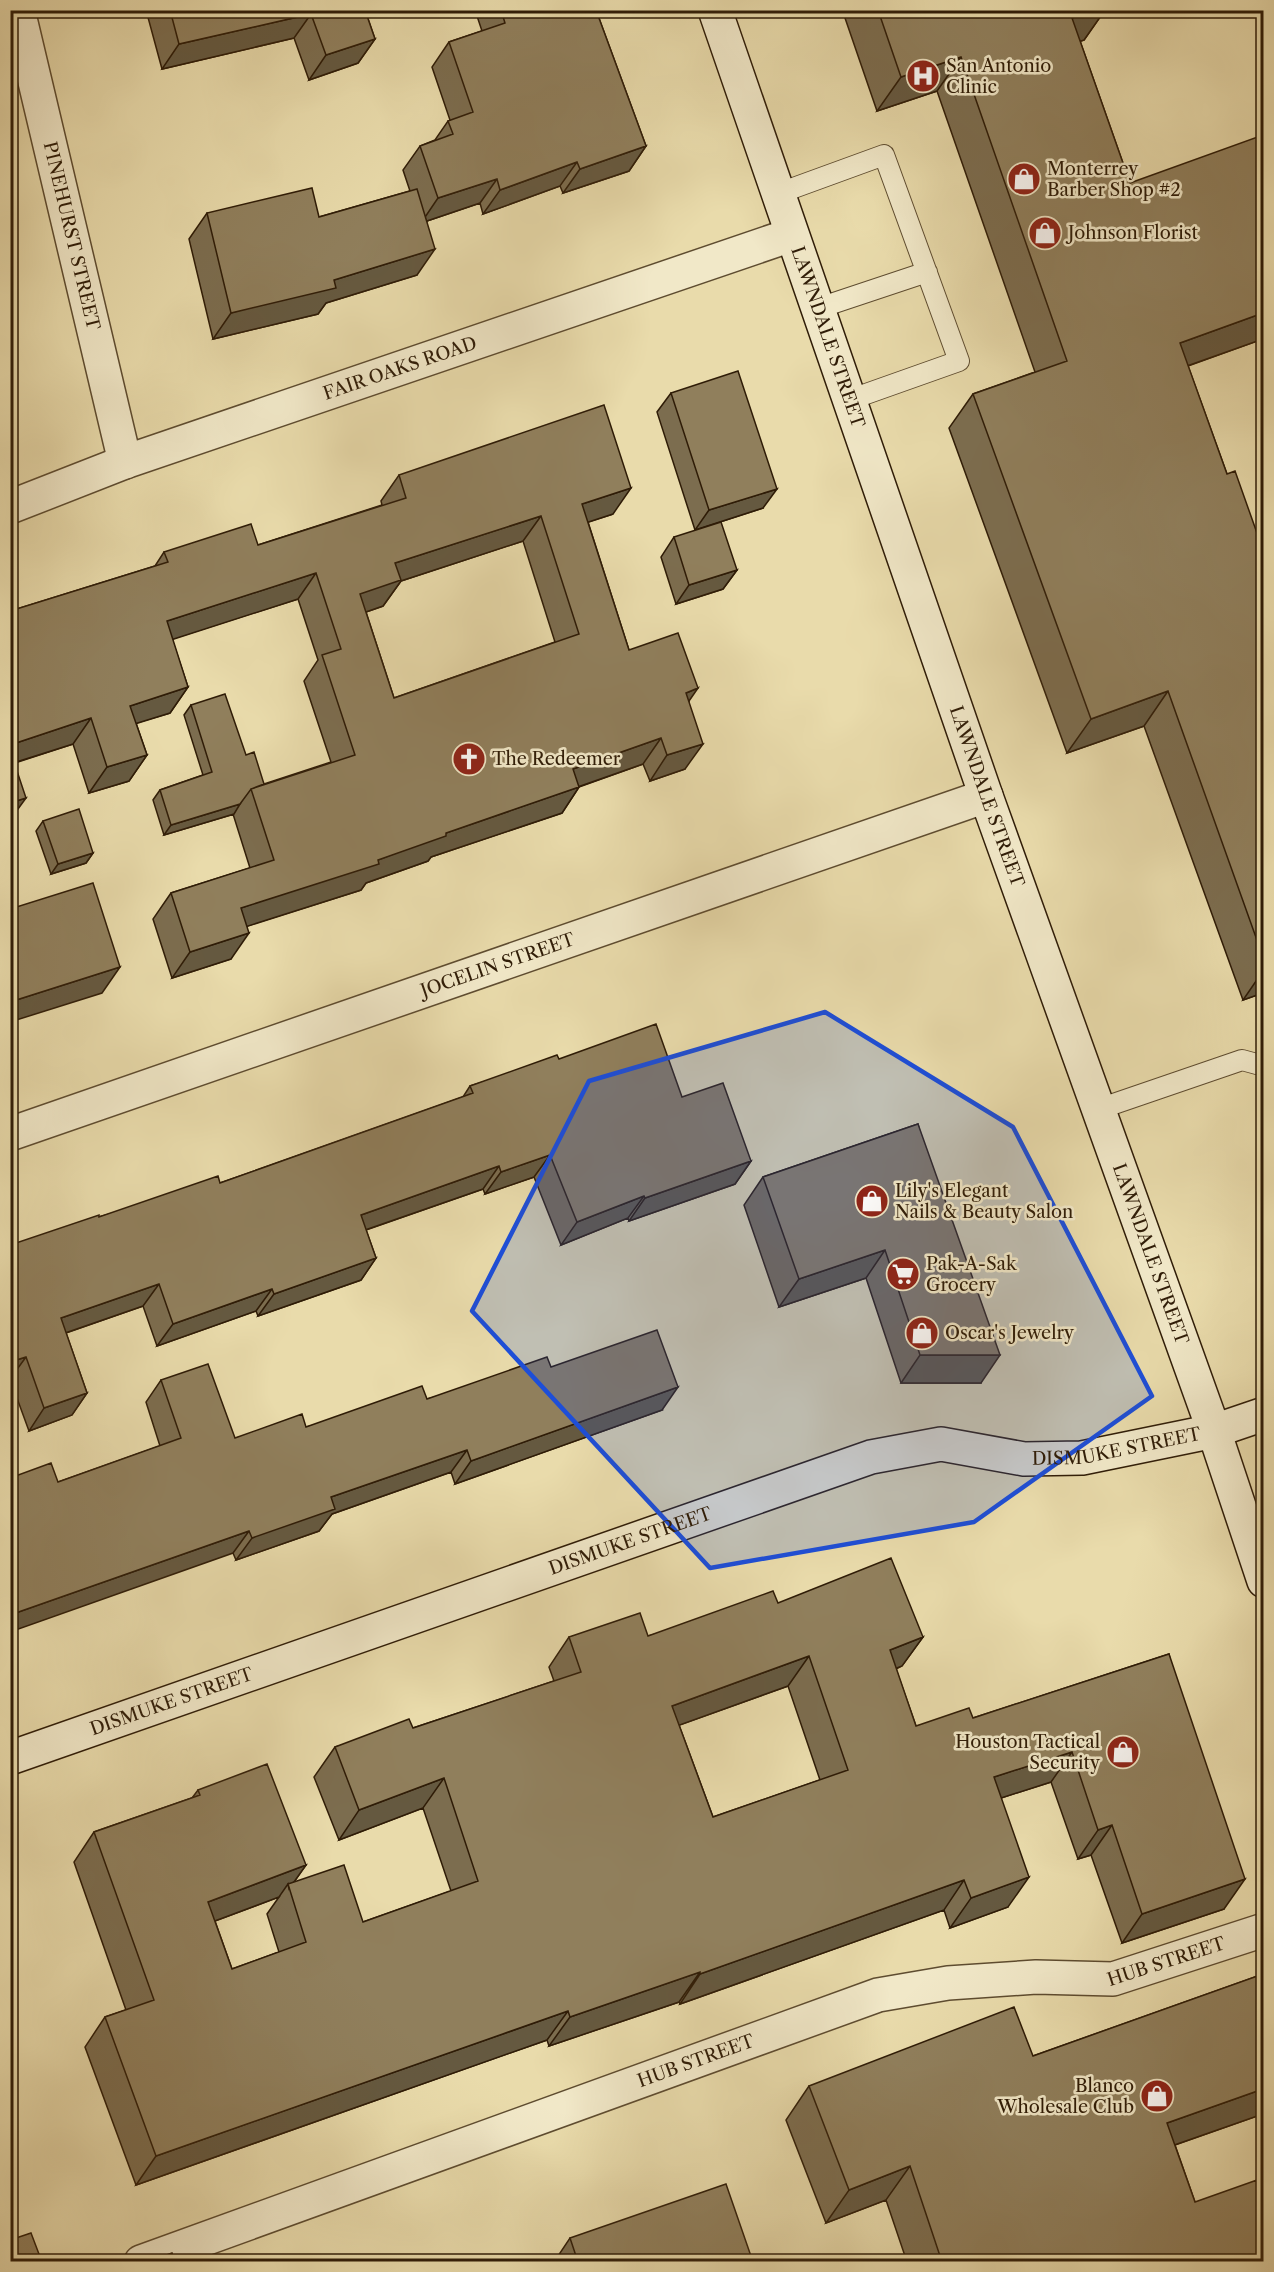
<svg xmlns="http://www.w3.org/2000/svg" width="1274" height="2272" font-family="'Libre Caslon Text',serif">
<rect width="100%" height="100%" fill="#e9dbab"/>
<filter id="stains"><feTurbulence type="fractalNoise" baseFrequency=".00333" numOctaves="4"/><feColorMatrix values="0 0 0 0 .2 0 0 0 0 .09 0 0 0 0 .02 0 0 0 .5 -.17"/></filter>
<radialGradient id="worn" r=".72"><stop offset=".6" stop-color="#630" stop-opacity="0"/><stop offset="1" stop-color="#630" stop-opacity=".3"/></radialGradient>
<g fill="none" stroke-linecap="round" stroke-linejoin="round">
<defs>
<path id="lane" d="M777,194L884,155L959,361L849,400
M816,309L927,272
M1099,1109L1242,1060L1264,1066"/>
<g id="street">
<path id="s1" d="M18,10L125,462"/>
<path id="s2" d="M10,507L125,462L791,235"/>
<path id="s3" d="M10,1134L986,796"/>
<path id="s4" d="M141,2262L878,1995L948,1983L1036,1977L1113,1979L1264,1930"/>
</g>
<g id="secondary">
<path id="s5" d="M715,10L986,796L1214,1431L1264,1581"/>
<path id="s6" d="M10,1758L871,1457L941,1444L1024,1459L1082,1458L1214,1431L1264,1414"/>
</g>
</defs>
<!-- lane casing -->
<use href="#lane" stroke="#5e4c30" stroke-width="22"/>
<!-- street casing -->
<use href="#street" stroke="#5e4c30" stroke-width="36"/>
<!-- secondary casing -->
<use href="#secondary" stroke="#2f1c07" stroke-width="36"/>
<!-- lane -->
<use href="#lane" stroke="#f1e8c8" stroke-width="20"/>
<!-- street -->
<use href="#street" stroke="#f1e8c8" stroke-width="33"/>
<!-- secondary -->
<use href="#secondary" stroke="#f1e8c8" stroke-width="33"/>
</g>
<!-- wall -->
<path fill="#7c6d4f" stroke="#2f1c07" stroke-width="1.5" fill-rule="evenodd" d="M146,10H365L375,39L358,63L309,80L294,38L162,69Z
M475,10H596L646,146L629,171L563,193L560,186L483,214L480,203L427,221L417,275L326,303L318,314L213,339L189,239L207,213L319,217L410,191L403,170L420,146L435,140L448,121L450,120L432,67L449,42L482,31Z
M847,10H1105L1084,40L1080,41L1130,183L1263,339L1188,366L1227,474L1263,550V993L1243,1000L1144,726L1067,753L949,428L973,394L1035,372L937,91L877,111L844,15Z
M671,393L763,508L695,530L657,412Z
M399,475L613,514L588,522L629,650L689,701L685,769L650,781L643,764L579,787L562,813L431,857L428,861L366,883L361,890L247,926L231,959L172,978L153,919L171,893L250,868L233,814H234L164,835L153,800L160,790L203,775L184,715L191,705L246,755L264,784L331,762L304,681L318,660L298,599L172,639L188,687L170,713L136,723L147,755L129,781L89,793L73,744L15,763L10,611L155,566L164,552L258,545L382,505L381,501ZM523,541L555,642L394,698L366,612L383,606L401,581Z
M674,537L737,570L723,589L676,604L661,557Z
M43,821L93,853L86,863L51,874L36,831Z
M559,1059L682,1097L751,1161L735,1184L629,1221L628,1218L561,1245L534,1177L485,1194L483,1189L366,1230L376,1258L361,1280L258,1316L256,1311L157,1346L143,1306L66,1333L87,1393L72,1415L29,1431L10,1379L99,1217L220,1183L463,1097L470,1086Z
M918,1124L981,1383H901L866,1278L779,1307L744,1205L763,1177Z
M551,1367L662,1410L455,1484L451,1472L332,1514L319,1531L236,1560L233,1553L58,1482L160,1446L146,1402L161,1380L235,1438L306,1427L427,1399Z
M778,1603L923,1637L902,1666L896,1669L916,1726L973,1718L1169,1654L1224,1909L1122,1943L1091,1855L1078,1859L1051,1782L1001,1798L1008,1907L950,1928L944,1910L680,2004L679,2002L549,2046L547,2040L136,2185L85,2047L105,2017L126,2010L74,1862L94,1832L192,1798L198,1790L306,1865L294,1882L363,1922L451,1891L423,1808L339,1840L314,1777L335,1747L413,1728L554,1681L549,1667L569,1637L648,1636ZM788,1686L820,1780L713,1817L679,1725ZM279,1897L267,1914L279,1952L232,1969L215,1921Z
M1263,1974V2114L1175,2145L1195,2202L1263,2262H907L886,2200L826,2223L786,2120L809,2086L1033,2056Z
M570,2238L753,2262H554Z"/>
<!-- shaded-wall -->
<path fill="#655940" stroke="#2f1c07" stroke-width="1.5" d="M1094,10H1105L1084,40L1048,52L1072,18Z
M311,14L294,38L162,69L179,44Z
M375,39L358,63L309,80L326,55Z
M961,57L937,91L877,111L901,77Z
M646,146L629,171L563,193L580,169Z
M577,162L560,186L483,214L500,190Z
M497,179L480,203L421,223L438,198Z
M435,249L417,275L326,303L318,314L213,339L231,313L334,280Z
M1263,313V339L1156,377L1180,343Z
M631,488L613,514L564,530L582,504Z
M777,489L763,508L695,530L709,510Z
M541,516L523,541L401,581L383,606L343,620L360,594L395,563Z
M737,570L723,589L676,604L689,585Z
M316,573L298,599L149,647L167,621Z
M188,687L170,713L112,731L130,706Z
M698,688L680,714L686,693Z
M1168,691L1144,726L1067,753L1091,719Z
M91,718L73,744L10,764V745Z
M661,738L643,764L555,795L573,769Z
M703,744L685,769L650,781L667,755Z
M147,755L129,781L89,793L107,767Z
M579,787L562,813L431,857L428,861L366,883L361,890L223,934L241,908L378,860L446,833Z
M26,798L10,820V803Z
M240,804L234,814L164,835L171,825Z
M93,853L86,863L51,874L58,864Z
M249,933L231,959L172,978L190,952Z
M120,967L102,993L10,1022V1002Z
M1263,971V993L1243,1000Z
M550,1155L534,1177L485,1194L501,1172Z
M751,1161L735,1184L629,1221L645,1198Z
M499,1166L483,1189L345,1237L361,1215Z
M644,1196L628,1218L561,1245L577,1222Z
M885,1250L866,1278L779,1307L799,1279Z
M376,1258L361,1280L258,1316L274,1294Z
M159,1284L143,1306L45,1340L61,1318Z
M272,1289L256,1311L157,1346L173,1324Z
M920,1355H1000L981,1383H901Z
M26,1357L10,1379V1362Z
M678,1387L662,1410L455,1484L471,1461Z
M87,1393L72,1415L29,1431L44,1408Z
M467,1450L451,1472L332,1514L319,1531L236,1560L252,1538L331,1497Z
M249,1531L233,1553L10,1632V1615Z
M923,1637L902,1666L869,1679L890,1650Z
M809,1656L788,1686L652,1735L672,1706Z
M1072,1752L1051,1782L973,1807L994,1777Z
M444,1778L423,1808L339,1840L359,1810Z
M1112,1825L1091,1855L1078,1859L1098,1830Z
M306,1865L289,1889L288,1884L279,1897L188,1931L208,1902Z
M1029,1877L1008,1907L950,1928L971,1898Z
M1245,1879L1224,1909L1122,1943L1142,1914Z
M964,1880L944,1910L680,2004L700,1974Z
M700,1972L679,2002L549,2046L570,2017Z
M568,2011L547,2040L136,2185L156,2156Z
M1263,2089V2114L1143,2156L1167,2123Z
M910,2166L886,2200L826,2223L849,2190Z"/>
<!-- building -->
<path fill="#907f5c" stroke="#2f1c07" stroke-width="1.5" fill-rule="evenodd" d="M170,10H365L375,39L326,55L311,14L179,44Z
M501,10H596L646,146L580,169L577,162L500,190L497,179L438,198L420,146L453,134L448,121L473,112L449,42L505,23Z
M878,10H1094L1072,18L1130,183L1263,135V313L1180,343L1227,474L1235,471L1263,550V957L1168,691L1091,719L973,394L1067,361L961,57L901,77Z
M312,188L319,217L417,189L435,249L334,280L336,288L231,313L207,213Z
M738,371L777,489L709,510L671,393Z
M10,388L14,406L10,407Z
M604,405L631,488L582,504L629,650L678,633L698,688L686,693L703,744L667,755L661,738L573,769L579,787L446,833V836L378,860L379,864L241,908L249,933L190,952L171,893L274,860L251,789L355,755L322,655L341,649L316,573L167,621L188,687L130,706L147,755L107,767L91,718L10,745V611L168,562L164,552L251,524L258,545L406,498L399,475ZM541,516L579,634L394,698L360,594L401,580L395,563Z
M721,522L737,570L689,585L674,537Z
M225,694L246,755L254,752L264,784L251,789L240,804L171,825L160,790L212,772L191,705Z
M10,750L26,798L10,803Z
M79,809L93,853L58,864L43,821Z
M93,883L120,967L10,1002V909Z
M656,1024L682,1097L723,1083L751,1161L645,1198L644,1196L577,1222L550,1155L501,1172L499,1166L361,1215L376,1258L274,1294L272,1289L173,1324L159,1284L61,1318L87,1393L44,1408L26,1357L10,1362V1245L99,1215V1217L218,1176L220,1183L473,1093L470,1086L557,1055L559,1059Z
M918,1124L1000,1355H920L885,1250L799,1279L763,1177Z
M657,1330L678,1387L471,1461L467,1450L331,1497L335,1509L252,1538L249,1531L10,1615V1478L51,1463L58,1482L181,1438L161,1380L208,1364L235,1438L302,1414L306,1427L422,1386L427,1399L547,1357L551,1367Z
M891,1558L923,1637L890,1650L916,1726L969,1708L973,1718L1169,1654L1245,1879L1142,1914L1112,1825L1098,1830L1072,1752L994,1777L1029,1877L971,1898L964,1880L700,1974V1972L570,2017L568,2011L156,2156L105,2017L154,2000L94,1832L200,1795L198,1790L267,1764L306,1865L208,1902L232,1969L306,1942L288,1884L344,1865L363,1922L478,1881L444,1778L359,1810L335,1747L409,1719L413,1728L581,1672L569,1637L640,1613L648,1636L773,1591L778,1603ZM809,1656L848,1770L713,1817L672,1706Z
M1263,1974V2089L1167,2123L1195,2202L1257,2180L1263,2198V2262H942L910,2166L849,2190L809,2086L1014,2007L1033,2056Z
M726,2184L753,2262H578L570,2238Z
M31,2233L42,2262H10V2240Z
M172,2253L175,2262H147Z
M309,2257L311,2262H296Z"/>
<!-- marked area -->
<path fill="#1d4ed8" fill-opacity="0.2" stroke="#1d4ed8" stroke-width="4.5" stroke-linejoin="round" d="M825,1012L1013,1127L1152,1396L974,1522L710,1568L472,1311L589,1081Z"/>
<!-- icons -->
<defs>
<symbol id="hospital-disc" viewBox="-11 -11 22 22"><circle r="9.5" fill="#8f2418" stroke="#f1e8c8"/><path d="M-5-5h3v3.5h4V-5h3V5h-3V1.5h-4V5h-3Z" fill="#fff"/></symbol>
<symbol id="shop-disc" viewBox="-11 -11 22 22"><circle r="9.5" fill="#8f2418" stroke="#f1e8c8"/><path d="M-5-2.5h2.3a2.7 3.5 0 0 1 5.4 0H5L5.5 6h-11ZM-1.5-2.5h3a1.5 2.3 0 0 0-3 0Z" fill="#fff"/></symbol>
<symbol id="church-disc" viewBox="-11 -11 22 22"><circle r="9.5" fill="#8f2418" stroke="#f1e8c8"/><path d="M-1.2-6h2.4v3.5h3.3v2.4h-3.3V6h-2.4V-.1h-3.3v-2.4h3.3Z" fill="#fff"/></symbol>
<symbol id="supermarket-disc" viewBox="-11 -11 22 22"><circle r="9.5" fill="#8f2418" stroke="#f1e8c8"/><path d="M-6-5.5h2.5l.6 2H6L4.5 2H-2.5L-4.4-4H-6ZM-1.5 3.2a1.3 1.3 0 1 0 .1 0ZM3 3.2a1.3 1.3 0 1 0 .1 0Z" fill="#fff"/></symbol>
</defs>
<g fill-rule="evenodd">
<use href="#hospital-disc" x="904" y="57" width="38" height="38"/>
<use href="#shop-disc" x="1005" y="160" width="38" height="38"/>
<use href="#shop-disc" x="1026" y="214" width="38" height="38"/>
<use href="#church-disc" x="450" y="740" width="38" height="38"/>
<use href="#shop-disc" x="853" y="1182" width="38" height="38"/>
<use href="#supermarket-disc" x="884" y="1255" width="38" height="38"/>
<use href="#shop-disc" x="903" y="1314" width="38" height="38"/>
<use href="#shop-disc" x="1104" y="1733" width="38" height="38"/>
<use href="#shop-disc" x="1138" y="2077" width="38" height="38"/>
</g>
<g text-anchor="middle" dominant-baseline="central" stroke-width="5" stroke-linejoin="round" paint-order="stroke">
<!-- poi labels -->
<g font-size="18" fill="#2f1c07" stroke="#f1e8c8" text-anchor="start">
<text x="946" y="66">San Antonio<tspan x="946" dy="21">Clinic</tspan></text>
<text x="1047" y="169">Monterrey<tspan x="1047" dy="21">Barber Shop #2</tspan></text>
<text x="1068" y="233">Johnson Florist</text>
<text x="492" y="759">The Redeemer</text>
<text x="895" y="1191">Lily's Elegant<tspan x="895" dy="21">Nails &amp; Beauty Salon</tspan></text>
<text x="926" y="1264">Pak-A-Sak<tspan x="926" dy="21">Grocery</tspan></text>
<text x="945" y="1333">Oscar's Jewelry</text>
<text x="1100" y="1742" text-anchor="end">Houston Tactical<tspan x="1100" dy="21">Security</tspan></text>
<text x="1134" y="2086" text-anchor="end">Blanco<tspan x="1134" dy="21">Wholesale Club</tspan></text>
</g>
<!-- street labels -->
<g font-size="18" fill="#2f1c07" stroke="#f1e8c8">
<text stroke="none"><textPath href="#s1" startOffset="232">PINEHURST STREET</textPath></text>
<text stroke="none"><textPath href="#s5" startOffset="346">LAWNDALE STREET</textPath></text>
<text stroke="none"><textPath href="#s2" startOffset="414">FAIR OAKS ROAD</textPath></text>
<text stroke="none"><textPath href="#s5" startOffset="832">LAWNDALE STREET</textPath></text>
<text stroke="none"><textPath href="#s3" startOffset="516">JOCELIN STREET</textPath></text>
<text stroke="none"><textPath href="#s5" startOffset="1318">LAWNDALE STREET</textPath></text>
<text stroke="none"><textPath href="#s6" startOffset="1161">DISMUKE STREET</textPath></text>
<text stroke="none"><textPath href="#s6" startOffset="657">DISMUKE STREET</textPath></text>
<text stroke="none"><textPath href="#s6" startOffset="171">DISMUKE STREET</textPath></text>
<text stroke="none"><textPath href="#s4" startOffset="1076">HUB STREET</textPath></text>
<text stroke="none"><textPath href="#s4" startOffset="590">HUB STREET</textPath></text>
</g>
</g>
<!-- margin -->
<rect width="1274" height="2272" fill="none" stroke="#e9dbab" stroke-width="36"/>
<rect x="12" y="12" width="1250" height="2248" fill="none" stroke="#2f1c07" stroke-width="3"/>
<rect x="18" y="18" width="1238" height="2236" fill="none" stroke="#2f1c07" stroke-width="1.5"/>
<rect width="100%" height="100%" filter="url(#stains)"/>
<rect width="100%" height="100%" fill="url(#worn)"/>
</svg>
